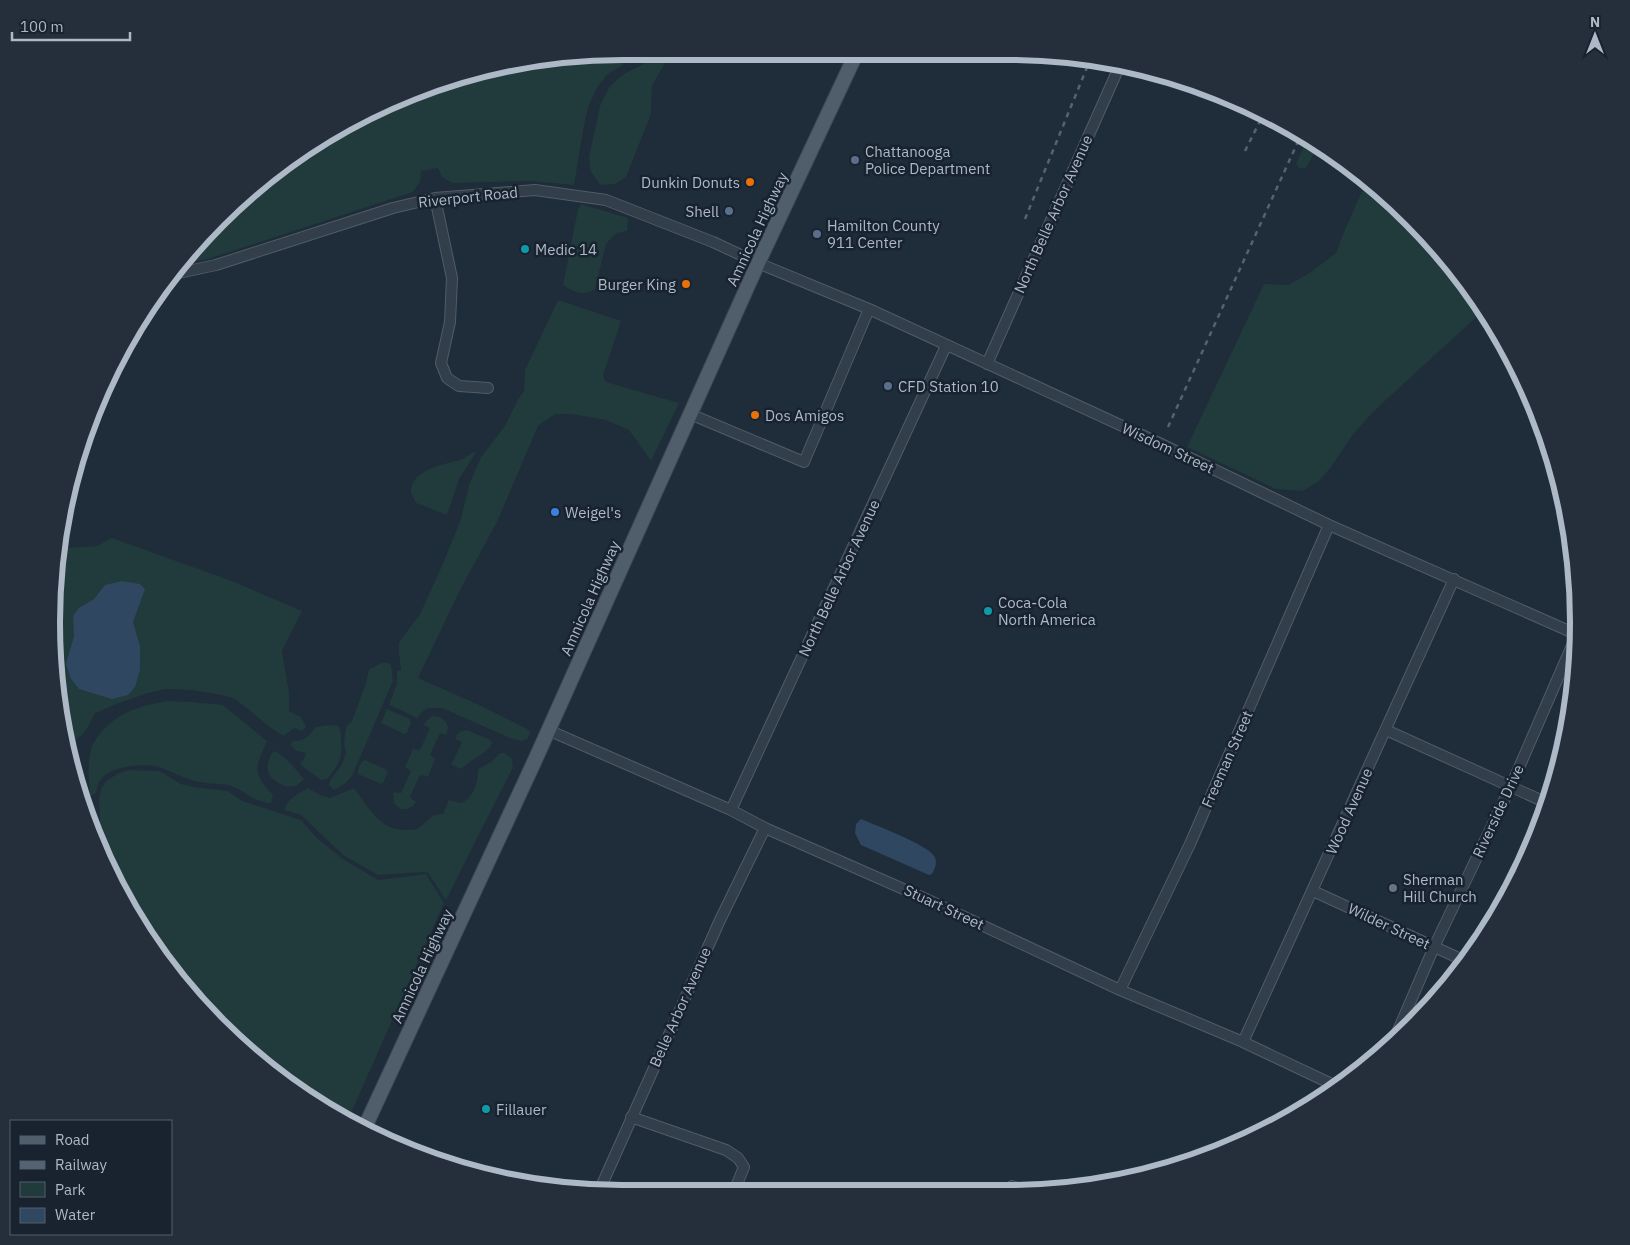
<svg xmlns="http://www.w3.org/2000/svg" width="1630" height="1245" font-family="'IBM Plex Sans',sans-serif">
<rect width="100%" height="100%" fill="#1f2c3a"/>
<!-- green -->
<path fill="#213a3b" d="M622,51H646L608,74L598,86L589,105L585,120L574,185L532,181L453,183L442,177L438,168L421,171L420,182L413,192L208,259L181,264L193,246L275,169L337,128L474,71Z
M661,51H672L652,86L651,114L626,177L615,184L600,185L590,170L589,157L600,106L610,86L624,74L642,65Z
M1307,139L1318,146L1306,168H1299L1296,164Z
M1367,180L1412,219L1485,309L1375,410L1354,433L1331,467L1319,481L1303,491L1276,489L1187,447L1264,284L1288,285L1311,272L1336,253L1343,234Z
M581,204L628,218L627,231L616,233L606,244L595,289C582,297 575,292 563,285L578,209Z
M558,300L621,321L603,375L606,382L679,403L651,461L629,430L606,420L571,414H555L538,426L497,522L460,590L418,678L477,704L529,730L530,733L527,739L521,741L510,738L442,708H428L423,711L417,718L392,706L389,705L397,683V671L401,670L399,653V642L420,614L441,568L461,519L469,485L481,457L505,426L518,399L524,391L525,370Z
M477,451L459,479L447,515L416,503C415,500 412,496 411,493C409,470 445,464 460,460C466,458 470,453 477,451Z
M112,538L232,581L302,611L282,651L289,692V711L301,717L306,727L302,731L294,728L283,736L270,727L235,699L222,695L192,690L166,689L148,693L116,704L94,714C89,727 83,738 69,743L52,660L60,546L68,548L97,546Z
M382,663H389L391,665L393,681L352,776L346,783L334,790L329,785L331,779L341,766L346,753L344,743L346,727L352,721L366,683L369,669Z
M166,701L192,702L223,705L267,741C255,769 252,772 273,795L271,803C253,803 245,790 229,785C218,783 206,784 195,781C182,778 171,771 159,767C145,763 115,766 104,776C99,780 97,787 96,793L90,797C89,781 87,765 91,750C93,742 98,736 103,730C121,711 141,706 166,701Z
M387,709L410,719L411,723L407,733L404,734L381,723Z
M432,716C443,715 452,725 446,735L440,733L430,755L435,759L428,777L420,775L410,797L416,802C410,811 401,812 394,803L393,792L401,793L411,771L405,767L413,749L420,750L430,728L424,725V724Z
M329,725L339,726C341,731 341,736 341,742C343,760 338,766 327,779L321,780C314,774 306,771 300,763L304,759L306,753L297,751L290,744L293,741C303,742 310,736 315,727Z
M467,730L491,740L492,744C486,755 470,759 462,769L451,765L462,742L455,739C457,733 460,731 467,730Z
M273,751C285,754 296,770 304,779L296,786L287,787C268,780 262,770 273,751Z
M500,753H505L512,759L513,767L446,900L428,873L424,872L378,875L343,855L301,815L284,810C288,798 298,794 308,788L320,795L330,798L354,788C368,806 379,830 406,830C409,830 414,830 417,829C428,822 429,814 443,814L449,800L462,803C474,796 478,783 478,769L491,762Z
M365,760L387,770L388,772L383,783L381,784L358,774C357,770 361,761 365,760Z
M129,770L160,771L181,784L194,787L228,791L242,801L301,820L317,838L343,859L378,880L426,874L444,903L348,1120L305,1098L219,1027L148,940L101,845L99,798L102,787L107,780L119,773Z"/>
<!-- water -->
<path fill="#2f4761" d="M122,581L140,584L145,589L133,622L140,646V670L135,687L128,695L112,699L79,689L71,679L66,664L74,636L73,616L79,608L94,599L105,585Z
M861,819C875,825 928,845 934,856C938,862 935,868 932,874L929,875L861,845L855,833L856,824Z"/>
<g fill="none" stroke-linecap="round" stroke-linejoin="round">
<defs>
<path id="minor" d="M435,198L452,278L450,322L441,363L447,378L459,386L488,388
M174,274L216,265L393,208L435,198L535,190L606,200L713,242L758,263L869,309L1157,442L1329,525L1578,635
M987,364L1120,65
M690,414L804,462L869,309
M548,730L731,810L765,828L926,899L1120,990L1243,1042L1338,1087
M1386,730L1547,803
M731,810L946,346
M1313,891L1465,961
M1120,990L1190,844L1329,525
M1243,1042L1454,579
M1393,1042L1434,947L1511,786L1577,634
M631,1117L726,1150L738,1158L744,1167L735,1189
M600,1189L720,920L765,828
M1010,1189L1012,1186L1020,1189"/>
<path id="major" d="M364,1129L536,758L758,263L857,52"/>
</defs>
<!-- minor casing -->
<use href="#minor" stroke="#505c68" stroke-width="12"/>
<!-- major casing -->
<use href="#major" stroke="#3c4754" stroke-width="16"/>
<!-- minor -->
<use href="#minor" stroke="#323e4a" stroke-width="10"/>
<!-- major -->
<use href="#major" stroke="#505d6b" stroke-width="14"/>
<!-- rail -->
<path stroke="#546272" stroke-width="2.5" stroke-dasharray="5 5" stroke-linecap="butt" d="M1245,151L1264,113
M1025,219L1090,60
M1168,427L1301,135"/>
</g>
<!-- markers -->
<g fill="#5c6f8a" stroke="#18232f" stroke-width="2">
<circle cx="855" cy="160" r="5"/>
<circle cx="729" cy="211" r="5"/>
<circle cx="817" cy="234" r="5"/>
<circle cx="888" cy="386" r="5"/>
</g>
<g fill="#e8710a" stroke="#18232f" stroke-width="2">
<circle cx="750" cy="182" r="5"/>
<circle cx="686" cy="284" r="5"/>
<circle cx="755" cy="415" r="5"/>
</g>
<g fill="#0f9aa8" stroke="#18232f" stroke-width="2">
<circle cx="525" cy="249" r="5"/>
<circle cx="988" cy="611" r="5"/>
<circle cx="486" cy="1109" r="5"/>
</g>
<circle fill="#3f7fe0" stroke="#18232f" stroke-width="2" cx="555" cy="512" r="5"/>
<circle fill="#6b7280" stroke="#18232f" stroke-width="2" cx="1393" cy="888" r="5"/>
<g text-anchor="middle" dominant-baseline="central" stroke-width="5" stroke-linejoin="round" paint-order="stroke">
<!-- poi labels -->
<g font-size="15" fill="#adb9c7" stroke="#18232f" text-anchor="start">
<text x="865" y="151">Chattanooga<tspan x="865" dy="17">Police Department</tspan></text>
<text x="740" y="182" text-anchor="end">Dunkin Donuts</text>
<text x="719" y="211" text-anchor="end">Shell</text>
<text x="827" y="225">Hamilton County<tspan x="827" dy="17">911 Center</tspan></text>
<text x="535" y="249">Medic 14</text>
<text x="676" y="284" text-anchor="end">Burger King</text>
<text x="898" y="386">CFD Station 10</text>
<text x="765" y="415">Dos Amigos</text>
<text x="565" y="512">Weigel's</text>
<text x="998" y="602">Coca-Cola<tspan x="998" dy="17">North America</tspan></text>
<text x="1403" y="879">Sherman<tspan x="1403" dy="17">Hill Church</tspan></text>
<text x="496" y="1109">Fillauer</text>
</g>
<!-- street labels -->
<g font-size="15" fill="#adb9c7" stroke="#18232f">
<text transform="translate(468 197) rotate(-6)">Riverport Road</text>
<text transform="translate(1053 214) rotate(-66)">North Belle Arbor Avenue</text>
<text transform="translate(757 229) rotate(-65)">Amnicola Highway</text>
<text transform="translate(1168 448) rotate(25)">Wisdom Street</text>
<text transform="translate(839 578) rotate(-65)">North Belle Arbor Avenue</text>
<text transform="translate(590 598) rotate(-66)">Amnicola Highway</text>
<text transform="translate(1227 759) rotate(-66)">Freeman Street</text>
<text transform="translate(1349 811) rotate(-66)">Wood Avenue</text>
<text transform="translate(1498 811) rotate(-65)">Riverside Drive</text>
<text transform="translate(944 907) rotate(25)">Stuart Street</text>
<text transform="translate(1389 926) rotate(25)">Wilder Street</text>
<text transform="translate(422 966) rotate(-65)">Amnicola Highway</text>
<text transform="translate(680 1007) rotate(-66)">Belle Arbor Avenue</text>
</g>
</g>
<!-- crop -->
<path d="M0 0H1630V1245H0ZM622 60H1008A562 562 0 0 1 1570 622V623A562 562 0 0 1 1008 1185H622A562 562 0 0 1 60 623V622A562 562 0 0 1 622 60Z" fill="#242f3b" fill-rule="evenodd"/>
<path fill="none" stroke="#adb9c7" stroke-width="6" d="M622 60H1008A562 562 0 0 1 1570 622V623A562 562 0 0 1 1008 1185H622A562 562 0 0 1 60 623V622A562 562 0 0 1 622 60Z"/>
<!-- legend -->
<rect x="10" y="1120" width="162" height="115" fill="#18232f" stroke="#545f6c"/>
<rect x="20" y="1136" width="25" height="8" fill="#505d6b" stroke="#545f6c"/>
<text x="55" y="1145" font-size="15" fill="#adb9c7">Road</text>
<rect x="20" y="1161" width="25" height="8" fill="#546272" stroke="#545f6c"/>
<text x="55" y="1170" font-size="15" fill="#adb9c7">Railway</text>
<rect x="20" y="1182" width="25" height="15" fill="#213a3b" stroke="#545f6c"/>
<text x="55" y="1195" font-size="15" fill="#adb9c7">Park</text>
<rect x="20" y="1208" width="25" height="15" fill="#2f4761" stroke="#545f6c"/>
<text x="55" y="1220" font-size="15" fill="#adb9c7">Water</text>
<!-- north arrow -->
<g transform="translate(1595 35)" stroke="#18232f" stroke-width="4" paint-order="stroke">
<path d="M0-4L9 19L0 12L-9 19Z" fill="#adb9c7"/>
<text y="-8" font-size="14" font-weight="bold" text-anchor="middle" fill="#adb9c7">N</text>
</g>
<!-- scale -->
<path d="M12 32v8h118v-8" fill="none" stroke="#adb9c7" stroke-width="2.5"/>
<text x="20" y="32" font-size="15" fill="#adb9c7" stroke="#18232f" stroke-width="4" paint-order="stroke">100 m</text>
</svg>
